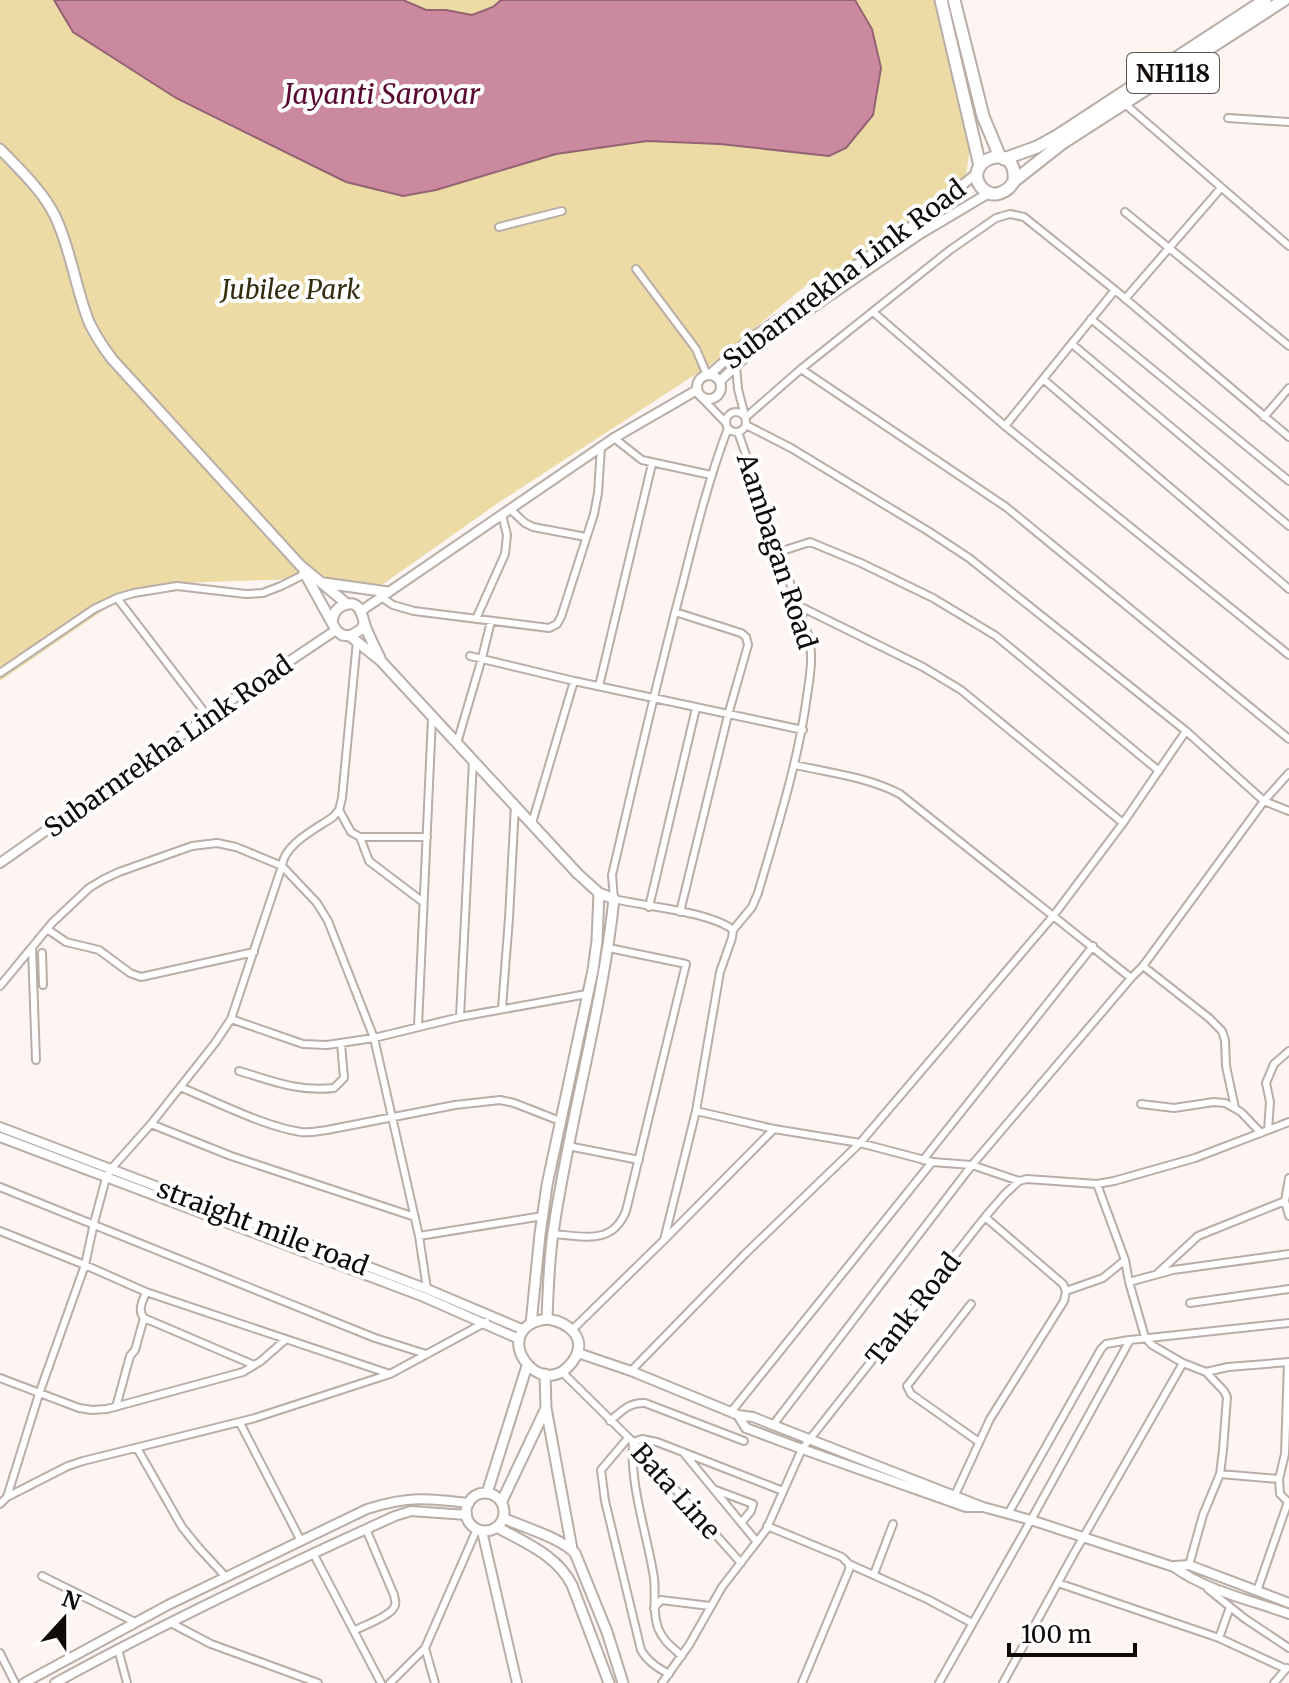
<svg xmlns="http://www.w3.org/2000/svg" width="1289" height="1683" font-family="Merriweather,serif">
<rect width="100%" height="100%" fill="#fdf5f2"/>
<!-- green -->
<path fill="#ecdba4" d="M0,0H941L973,129L963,194L914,237L851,273L816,277L713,363L498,503L369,594L293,579L181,583L140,592L111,605L0,681Z"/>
<!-- water -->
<path fill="#cb89a0" stroke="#936373" stroke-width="2" d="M54,0H403L426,10H446L472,15L493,7L501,0H855L872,29L881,68L873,115L846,148L829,156L720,144L647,141L556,154L436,190L403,196L346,182L176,98L73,32Z"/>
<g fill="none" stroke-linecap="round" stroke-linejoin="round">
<defs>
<path id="minor" d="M1125,104L1289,246
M1228,118L1289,122
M1125,212L1289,346
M499,227L562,211
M636,269L696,349L707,375
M1125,299L1221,188
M873,312L1005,426L1289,655
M1091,319L1289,481
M1072,344L1289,526
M736,366L738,389L745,416
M801,369L1006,507L1289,739
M1043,379L1289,589
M699,395L726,423
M726 422a10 10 0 1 1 20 0a10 10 0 1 1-20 0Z
M746,417L801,369L950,250L996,218L1010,214L1024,217L1115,290L1289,437
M1264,417L1289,388
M746,425L791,448L928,531L969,558L1186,731L1264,801L1289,811
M1005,426L1115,290
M614,438L642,460L711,475
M510,509L525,523L533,527L586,537
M779,552L810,542L861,563L933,598L996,636L1159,771
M381,597L393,605L414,611L549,628L557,624L561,617L594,514L598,493L601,447
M117,598L209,718
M797,605L923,667L961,690L1123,823
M675,612L741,633L746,637L748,645L728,715L680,912
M476,619L505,554L507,535L502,515
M470,656L574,681L803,730
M0,673L94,609L117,598L134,593L177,586L246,594L263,593L281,586L305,574
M599,686L652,464
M457,743L482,658L491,621
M795,765C830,773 868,777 900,794L1131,978
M339,810L351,832L360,837H427
M532,823L574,681
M360,837L369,861L423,902
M649,907L696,708
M47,929L66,942L99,950L130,973L141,977L254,952
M733,930L752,907L758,893C777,828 798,763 807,696C810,675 814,656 808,635L738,432
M32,948L36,1060
M42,953L43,985
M1143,966L1209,1018L1222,1031L1225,1040L1226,1066L1235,1108
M0,986L52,923L89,888L104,879L119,872L192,846L217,843L236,847L282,866L317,903L328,921L374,1038L419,1236L427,1289
M502,1008L509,918L515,805
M460,1017L473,761
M231,1019L303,1044L327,1045L374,1038L460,1017L587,994
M418,1026L432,718
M239,1071C273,1081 298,1092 334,1088L344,1078L341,1043
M180,1087C215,1101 265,1127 301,1132C310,1133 318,1131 327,1130L455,1105L500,1100L514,1103L560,1121
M1141,1104L1174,1108L1214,1102L1225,1103L1241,1112L1261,1133
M696,1111L774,1129L860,1143L932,1162L972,1165L1019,1181L1027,1179L1097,1184L1114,1181L1195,1158L1289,1122
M151,1124L231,1156L415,1217
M1268,1130L1270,1102L1266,1083L1274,1064L1289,1051
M568,1146L639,1160
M923,1160L1093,946
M1289,1178L1285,1201L1289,1216
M1097,1184L1125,1260L1129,1282L1145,1337L1152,1345L1183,1363L1206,1372L1224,1391L1227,1397L1223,1450L1220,1474L1203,1515L1189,1565
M0,1187L375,1338L426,1354
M0,1231L85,1265L146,1292L390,1374
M552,1234C583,1236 612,1246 626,1211L686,964L609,948
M419,1236L543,1216
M664,1240L696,1111L720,972L732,938L733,930C711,912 644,906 614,899L612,875C635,777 657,679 683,582C696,530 709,478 728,428
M1158,1273L1198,1236L1285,1201
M1129,1282L1173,1270L1289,1254
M1066,1291L1103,1278L1125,1260
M146,1292C143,1301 137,1310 144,1318L254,1365
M1190,1303L1289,1289
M971,1304L907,1386L911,1394L979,1442
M572,1330L664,1240L774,1129
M1288,1362L1285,1454L1279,1479L1280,1494L1289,1503
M561,1371L633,1442L741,1563
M631,1371L745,1254L860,1143L1054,915L1123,823L1186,731
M1206,1372L1228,1367L1289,1362
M0,1378L79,1408L92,1410L107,1409L243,1372L261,1361L285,1340
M116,1407L130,1356L135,1350L144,1318
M731,1412L932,1162
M610,1421C622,1411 629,1402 645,1403L744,1441
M240,1423L301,1541
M773,1425L972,1165L1131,978L1143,966L1264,801L1289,773
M628,1438L601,1470L605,1501L641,1650C648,1662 658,1668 669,1674
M137,1448L182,1527L199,1548L226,1577
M683,1452L757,1542
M1220,1474L1279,1479
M713,1489L753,1504L751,1511L742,1522
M955,1495L990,1419L1064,1301L1066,1291L1063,1284L985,1217
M7,1497L68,1466L83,1461L255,1418L390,1374L486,1322
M0,1504L7,1497L39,1394L85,1265L94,1223L106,1178L111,1169L151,1124L215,1043L231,1019L282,866C284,844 316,829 333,817L339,810L342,798L357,641
M1008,1514L1101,1349L1106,1344L1129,1340
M767,1526L842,1557L849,1564V1570L802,1683
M313,1553L381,1683
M849,1564L927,1599L972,1623
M874,1574L893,1524
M42,1576L135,1622
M1058,1583L1219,1638L1286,1669
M1208,1589L1244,1618L1289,1648
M1257,1591L1288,1502
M654,1608L661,1600L710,1606
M171,1623L211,1644L318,1683
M355,1630C364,1626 387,1617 393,1609C397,1604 395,1601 394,1595L366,1529
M1219,1638L1230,1607
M425,1648L435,1683
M118,1649L127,1683
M0,1653L15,1683
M682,1656C672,1647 663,1641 658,1628C652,1611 656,1595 654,1578C647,1532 630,1489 633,1442L642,1439L657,1442L783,1491
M390,1683L425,1648L477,1529
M662,1683L689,1645L722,1587L766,1530L802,1449L985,1217L1004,1195L1019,1181
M939,1683L1031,1520L1130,1340L1289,1323
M1003,1683L1072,1557L1183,1363
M1274,1683L1287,1668"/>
<path id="tertiary" d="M710,374L750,339L916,223L977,173
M697 387a12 12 0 1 1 24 0a12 12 0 1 1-24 0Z
M720,381L758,345L920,234L989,193
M361,611L614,438L697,390
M0,863L233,699L336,630
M0,1127L427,1289L524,1330
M0,1137L424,1297L519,1339
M578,1353L631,1371L738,1415L753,1417L773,1425L983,1507L1031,1520L1174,1567C1207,1591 1251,1600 1289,1614
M738,1415L746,1428L802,1449L966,1507H981
M482,1531L517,1683
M1175,1566L1189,1565L1289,1603
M24,1683L168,1605L367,1509C408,1496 427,1498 469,1503
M55,1683C166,1622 280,1568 395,1516L411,1511L467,1515"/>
<path id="secondary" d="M0,149C20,170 42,190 55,216C71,249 75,287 89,322C95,335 103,347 112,359L300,565L347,604
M304,572L336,630L342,635L350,636L362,629L364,623
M324,583L388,592
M332,622C333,615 335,609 342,606C361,597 362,617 366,628C370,638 375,648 380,658
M350,636L381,661L578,874L599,893L614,899C602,1012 569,1121 553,1233C549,1261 548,1290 547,1319
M547,1319C568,1322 589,1338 573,1361C540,1407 485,1327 547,1319Z
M531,1324L540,1234L547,1185L593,970L597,941L599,893
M546,1408L572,1549
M487,1493L527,1366
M466 1512a19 19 0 1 1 38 0a19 19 0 1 1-38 0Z
M502,1501L546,1408L545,1374
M503,1518C525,1528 559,1537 575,1553L607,1632L623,1683
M497,1527C525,1543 557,1555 572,1585L609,1683"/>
<path id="trunk" d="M941,0L980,166
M954,0L983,116L1000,157
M1004,159L1037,147L1057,136L1265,0
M1014,181C1018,137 959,162 982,188C993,200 1008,192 1014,181L1061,144L1284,0"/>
</defs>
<!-- minor casing -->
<use href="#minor" stroke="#b9ada8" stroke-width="10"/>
<!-- tertiary casing -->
<use href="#tertiary" stroke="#b9ada8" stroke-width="12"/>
<!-- secondary casing -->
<use href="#secondary" stroke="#b9ada8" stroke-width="13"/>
<!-- trunk casing -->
<use href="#trunk" stroke="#b9ada8" stroke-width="15"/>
<!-- minor -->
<use href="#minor" stroke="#fff" stroke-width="6"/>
<!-- tertiary -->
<use href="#tertiary" stroke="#fff" stroke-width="8"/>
<!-- secondary -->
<use href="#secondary" stroke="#fff" stroke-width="9"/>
<!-- trunk -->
<use href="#trunk" stroke="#fff" stroke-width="11"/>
</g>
<g text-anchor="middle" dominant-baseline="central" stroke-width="8" stroke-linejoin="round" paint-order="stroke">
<!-- shield labels -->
<rect fill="#fff" stroke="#575453" stroke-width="2" x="1127" y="53" width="92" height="40" rx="6"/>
<g font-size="24" font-weight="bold" fill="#0f0b09">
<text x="1173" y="73">NH118</text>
</g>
<!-- street labels -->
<g font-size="26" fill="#0f0b09" stroke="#fff">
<text transform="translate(844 274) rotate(-37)">Subarnrekha Link Road</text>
<text transform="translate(777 551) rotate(72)">Aambagan Road</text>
<text transform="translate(168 746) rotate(-35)">Subarnrekha Link Road</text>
<text transform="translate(263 1227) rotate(21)">straight mile road</text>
<text transform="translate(913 1309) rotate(-52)">Tank Road</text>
<text transform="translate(676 1491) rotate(48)">Bata Line</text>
</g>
<!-- park labels -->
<g font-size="26" font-style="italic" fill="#342c0e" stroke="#fff">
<text x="291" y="289">Jubilee Park</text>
</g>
<!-- water labels -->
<g font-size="28" font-style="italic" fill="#580830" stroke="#fff">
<text x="382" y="94">Jayanti Sarovar</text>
</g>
</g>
<!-- north arrow -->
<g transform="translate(64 1619) rotate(21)" stroke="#ffffff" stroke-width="6" paint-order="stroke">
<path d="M0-6L14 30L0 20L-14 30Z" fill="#0f0b09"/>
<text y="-12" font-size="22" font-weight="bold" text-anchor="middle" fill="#0f0b09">N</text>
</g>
<!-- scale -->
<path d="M1009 1643v12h126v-12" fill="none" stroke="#0f0b09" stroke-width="4"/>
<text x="1021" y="1643" font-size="24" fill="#0f0b09" stroke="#ffffff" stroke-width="6" paint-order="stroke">100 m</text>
</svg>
